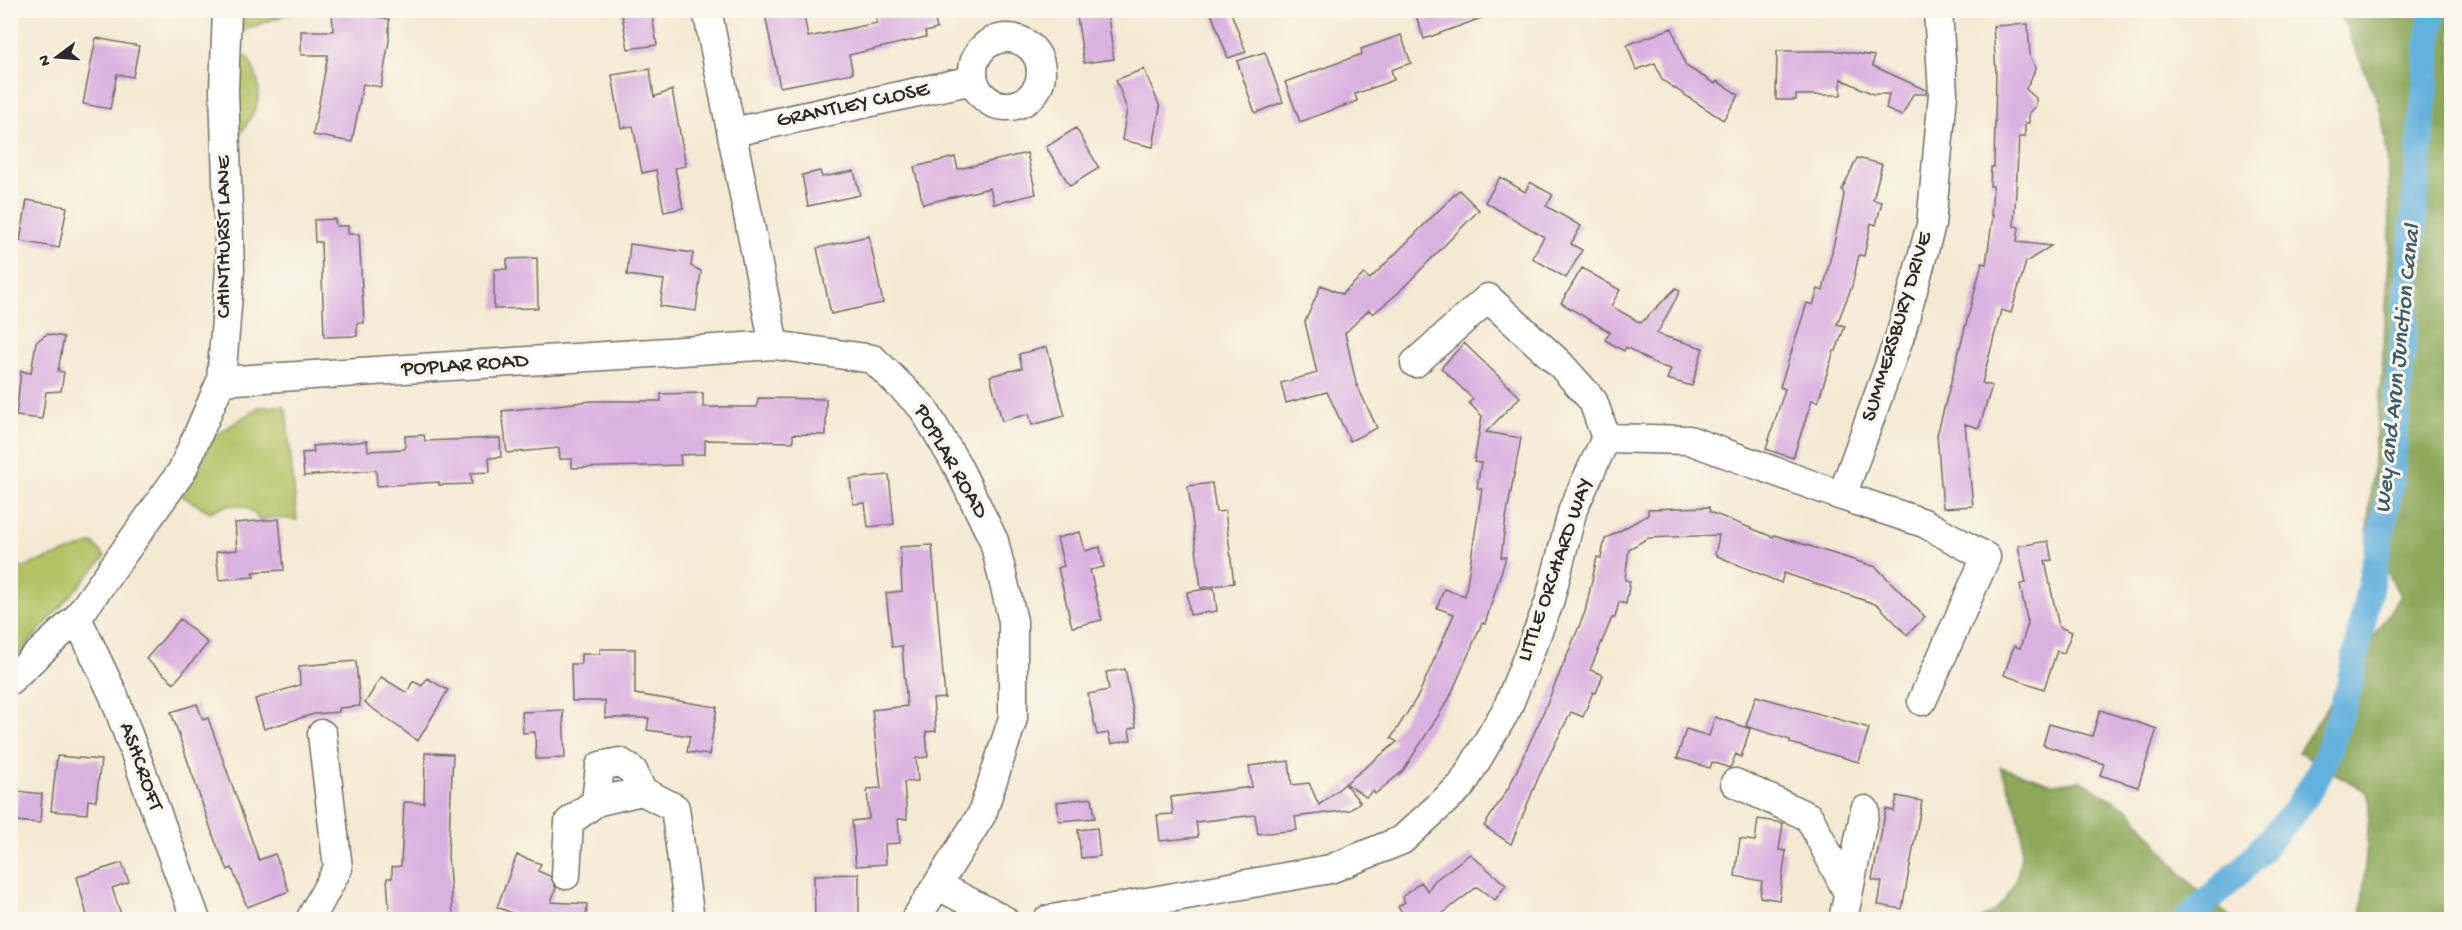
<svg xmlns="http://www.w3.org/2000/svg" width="2462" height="930" font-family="'Gochi Hand',sans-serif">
<rect width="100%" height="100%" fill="#fbf7ec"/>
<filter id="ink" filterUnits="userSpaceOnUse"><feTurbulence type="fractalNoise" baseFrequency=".0167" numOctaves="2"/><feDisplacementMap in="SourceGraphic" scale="12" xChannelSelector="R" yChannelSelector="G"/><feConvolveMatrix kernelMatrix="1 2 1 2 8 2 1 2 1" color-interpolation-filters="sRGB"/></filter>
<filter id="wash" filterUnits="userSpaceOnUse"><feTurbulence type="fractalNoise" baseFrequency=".008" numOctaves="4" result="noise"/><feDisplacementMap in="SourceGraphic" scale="24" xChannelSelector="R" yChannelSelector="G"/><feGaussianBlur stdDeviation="1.35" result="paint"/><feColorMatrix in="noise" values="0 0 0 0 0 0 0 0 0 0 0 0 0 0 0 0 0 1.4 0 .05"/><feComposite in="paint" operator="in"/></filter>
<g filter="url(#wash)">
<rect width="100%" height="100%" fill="#f4ead3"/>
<!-- green -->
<path fill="#b2c265" stroke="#6e7648" stroke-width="1.5" d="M239,11H296L236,33Z
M233,54L247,57C271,95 255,111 233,145Z
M283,406L286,409L297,520L271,517L260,521C247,501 231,502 210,512L182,496L212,438L259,407Z
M93,543L105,557L11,662V571Z"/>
<!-- forest -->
<path fill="#8da85a" stroke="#5c6a42" stroke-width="1.5" d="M2339,11H2451V919H2361L2370,804L2367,792L2298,752L2400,596L2367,531L2382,371L2390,243L2389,180L2385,136L2379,104Z
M2000,767L2054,784L2081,780L2132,812L2179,871L2198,891L2233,919H1979C2015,906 2026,860 2020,825C2017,805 2008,786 2000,767Z"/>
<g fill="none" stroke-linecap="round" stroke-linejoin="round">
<!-- canal -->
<path stroke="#63b1dd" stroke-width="27" d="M2186,920L2248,864L2294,812L2313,784L2326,759L2349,687L2390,490L2432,10"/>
</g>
<g id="blocks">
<!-- building -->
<path fill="#dab1e0" d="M332,10H372L371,16L389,19V41L381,87L363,84L352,142L313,135L328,55H301V31H333Z
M621,10H651L657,45L628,49Z
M764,10H803L808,37L877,23L874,10H933L937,29L925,32L926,37L849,55L853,73L780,87Z
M1076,10H1107L1114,59L1084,63Z
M1210,10H1230L1246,52L1228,58Z
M1414,10H1494L1495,13L1424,39Z
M2028,24L2030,56L2036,68L2026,89L2036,98V106L2029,114V123H2025V137H2019L2014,226L2019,227L2017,242L2051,246L2026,262L2011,313L2001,310L1982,383L1992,386L1979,428L1965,424L1973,506L1943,508L1937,435L1982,263L1986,264L1993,215H1991L1993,186H1990L1991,167H1994L1996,73L1993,26Z
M1672,28L1686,66L1715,84L1717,81L1739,95L1723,120L1662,80L1655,63L1636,70L1627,45Z
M1401,35L1411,63L1391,70L1394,80L1355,94L1357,101L1300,122L1285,82L1362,54L1361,49Z
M96,38L139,46L133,77L117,74L110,109L83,104Z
M1777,51H1840L1874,56L1873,66L1926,90V94H1913L1902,116L1886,109L1889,94H1873L1841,79V95H1796V100H1776Z
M1265,52L1283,102L1255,113L1237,61Z
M650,69L654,97L672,90L686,166L675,168L683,208L664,212L656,170L642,173L633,126L621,128L612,75Z
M1144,69L1160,107L1153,147L1122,140L1127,109L1116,80Z
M1076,128L1099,168L1070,186L1046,147Z
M1027,153L1036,194L994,204L990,188L923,204L914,167L955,157L958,169Z
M1857,158L1882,164L1873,200L1882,202L1876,225L1871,223L1864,256L1859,255L1852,286L1837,324L1845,326L1836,351H1834L1818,402L1812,400L1793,458L1766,449L1785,389L1780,387L1807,303L1813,305L1818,289L1823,291L1840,216L1844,194L1842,190Z
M820,171L822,177L854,171L860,195L808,206L802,175Z
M1500,177L1525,192L1530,182L1553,195L1546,206L1581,226L1571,244L1582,250L1566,278L1532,258L1544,237L1485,202Z
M1459,190L1479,210L1398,293L1373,314L1369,310L1345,333L1356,383L1377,428L1350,441L1327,392L1286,403L1281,383L1317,373L1305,322L1321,285L1342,294L1364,274L1370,279Z
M27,200L67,207L59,248L20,241Z
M335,219L336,226H348V234H359L364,323H357V336L324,337L321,242H315L314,220Z
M869,236L883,303L831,314L817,248Z
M630,244L693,253L691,266L701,271L696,311L660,306L664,280L627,275Z
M537,258L538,308L494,309V269H507V259Z
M1582,268L1620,290L1611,306L1641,323L1676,288L1680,291L1657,334L1703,348L1692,386L1667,379L1671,369L1657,365L1626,347L1624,351L1605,340L1610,332L1561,303Z
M47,334L64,337L58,371L64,372L61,391L46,392L42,419L16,416L21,371L31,373L36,342Z
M1464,343L1520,397L1486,432L1521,438L1506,518L1501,557H1506L1485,624L1482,623L1449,699L1403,771L1375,794L1373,791L1366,797L1346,783L1397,742L1391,738L1418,696L1454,614L1437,608L1444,589L1465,596L1482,489L1477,488L1481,463L1474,462L1482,416L1469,403L1473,399L1441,368Z
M1047,347L1065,416L1032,425L1029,414L1002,421L990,376L1022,368L1019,354Z
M703,393V407H757L758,398L826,399V435L793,434V442L705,440V454L680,455L681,465L572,468V459H560L559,448L507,453L502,411L592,401H661V394Z
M424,435L425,441L500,438L501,457L489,458L490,472L471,473L472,484L439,485V482L377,486L376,470L304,476L302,453L314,452L313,446L367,441L368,451L405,449V436Z
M889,475L894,524L868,527L865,503L853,504L850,479Z
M1212,483L1216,512L1225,511L1234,583L1201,588L1188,486Z
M1709,507L1710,512L1773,537L1774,535L1876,567L1925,617L1907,635L1878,605L1784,573L1781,583L1715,555L1719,535L1648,538L1629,549L1625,580L1630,581L1626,604L1619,602L1615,618H1612L1590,670L1603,675L1596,693L1593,692L1583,717L1571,712L1539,776L1511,844L1484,826L1509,787L1541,718L1585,612L1597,557L1601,558L1605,539L1648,515V509Z
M279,519L284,570L253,572L254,577L219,580L216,552L237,550L235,523Z
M1080,532L1085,551L1100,547L1104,567L1090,570L1102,620L1072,627L1058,568L1064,566L1057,538Z
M2048,541L2052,560L2045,561L2059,627L2072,632L2064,653L2057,651L2044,689L2004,675L2014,646L2020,648L2028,624L2020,584L2026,583L2018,546Z
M932,545L945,698L933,699L936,731L926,732L928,757L916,758L918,781L904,782L907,819H898L900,843L885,844L886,864L856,866L852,821L869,819L867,789L881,788L872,710L907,706L902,646L892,647L886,593L902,591L900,547Z
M1214,588L1217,611L1190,615L1187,592Z
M180,619L208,643L174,683L146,659Z
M600,649H635V694L717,707L709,755L687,752L690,736L647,730L649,718H605V701H572L571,664H581V654H600Z
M356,661L360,706L339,708V712L314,714L264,729L255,699L300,685L299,666Z
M1125,669L1136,727L1129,729L1131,740L1111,744L1108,733L1097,735L1088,694L1109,690L1106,672Z
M381,677L407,693L413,681L422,686L427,678L448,690L418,741L365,703Z
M1756,696L1869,728L1859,762L1790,743V740L1746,726Z
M197,704L203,720L208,718L259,860L275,854L289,891L247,907L232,868L228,870L215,841L171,712Z
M563,710L565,758L536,759L535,732L523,733L522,712Z
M2100,710L2157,729L2138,787L2100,775L2104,764L2043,745L2049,724L2092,736Z
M1715,717L1750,729L1741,757L1736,754L1730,768L1712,762L1710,768L1677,758L1686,729L1709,736Z
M425,753L453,754L448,856L453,916L390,920L387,878H392V867L401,866L404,802L424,803Z
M57,756L101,760L96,801L88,800L87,814L51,811Z
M1289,761L1292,785L1309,783L1319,805L1345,784L1360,802L1350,810L1295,817L1297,830L1258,834L1255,815L1196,822L1198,837L1160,841L1157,815L1173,814L1171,797L1252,787L1249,766Z
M17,791L42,794L40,823L15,821Z
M1897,796L1922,801L1902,909L1878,905L1882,882L1872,880L1886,809L1894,811Z
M1092,798L1095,818L1059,821L1057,802Z
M1758,819L1783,823L1779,850L1786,851L1779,900L1760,897L1762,881L1735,876L1740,839L1755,841Z
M1097,828L1100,856L1081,858L1078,830Z
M1470,854L1506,885L1495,900L1477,887L1434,920H1408L1398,907L1405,902L1402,897L1421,882L1428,891L1434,881Z
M517,855L541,864L538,871L550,876L556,888L551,902L587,904L586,920H530L497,907Z
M122,863L129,882L112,888L123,920H88L77,877Z
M859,874V920H815L814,875Z"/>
</g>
</g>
<g filter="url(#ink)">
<use href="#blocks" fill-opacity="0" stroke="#716e66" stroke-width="1.5"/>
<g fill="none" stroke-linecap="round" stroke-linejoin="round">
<defs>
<path id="minor" d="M707,10L774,345
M973 72a34 34 0 1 1 68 0a34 34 0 1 1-68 0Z
M733,132L973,80
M1415,363L1488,298L1560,364L1593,401L1606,438
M221,381L774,345L873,359L923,408L958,467L994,541L1013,621V718L982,814L915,920
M1606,438L1689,440L1842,496L1901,333L1931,225L1943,94L1938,10
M1842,496L1924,523L1986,557L1922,701
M77,618L114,696L196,920
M10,680L77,618L182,471L221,381L230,270L224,90L227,10
M1735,783L1809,817L1848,893
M642,791L596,802L600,766L620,762L633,771L642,791L675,808L690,920
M566,875L569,822L596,802
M939,886L1004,920
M310,920L338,868L322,734
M1047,920L1330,869L1402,840L1462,785L1507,709L1549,603L1573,509L1606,438
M1843,920L1865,810"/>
</defs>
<!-- minor casing -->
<use href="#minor" stroke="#716e66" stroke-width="31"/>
<!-- minor -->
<use href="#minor" stroke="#fff" stroke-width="28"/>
</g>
</g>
<g text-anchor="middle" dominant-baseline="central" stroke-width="6" stroke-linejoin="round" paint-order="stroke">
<!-- street labels -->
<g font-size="22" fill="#2b2b2b" stroke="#fbf7ec">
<text transform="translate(853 106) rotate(-12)">GRANTLEY CLOSE</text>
<text transform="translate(225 237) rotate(-90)">CHINTHURST LANE</text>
<text transform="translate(1898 327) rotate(-73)">SUMMERSBURY DRIVE</text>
<text transform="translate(465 366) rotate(-4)">POPLAR ROAD</text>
<text transform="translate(950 462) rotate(60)">POPLAR ROAD</text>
<text transform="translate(1556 570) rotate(-71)">LITTLE ORCHARD WAY</text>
<text transform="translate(140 767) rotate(70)">ASHCROFT</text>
</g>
<!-- water labels -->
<g font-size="24" font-style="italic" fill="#3f5a69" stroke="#fbf7ec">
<text transform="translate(2399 369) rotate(-84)">Wey and Arun Junction Canal</text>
</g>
</g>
<!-- margin -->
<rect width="2462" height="930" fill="none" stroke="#fbf7ec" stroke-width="36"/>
<!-- north arrow -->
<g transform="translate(57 57) rotate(254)" stroke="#fbf7ec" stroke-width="4.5" paint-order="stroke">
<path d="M0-4.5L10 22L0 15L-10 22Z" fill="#2b2b2b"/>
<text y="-9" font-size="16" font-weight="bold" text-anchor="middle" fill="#2b2b2b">N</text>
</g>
</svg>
